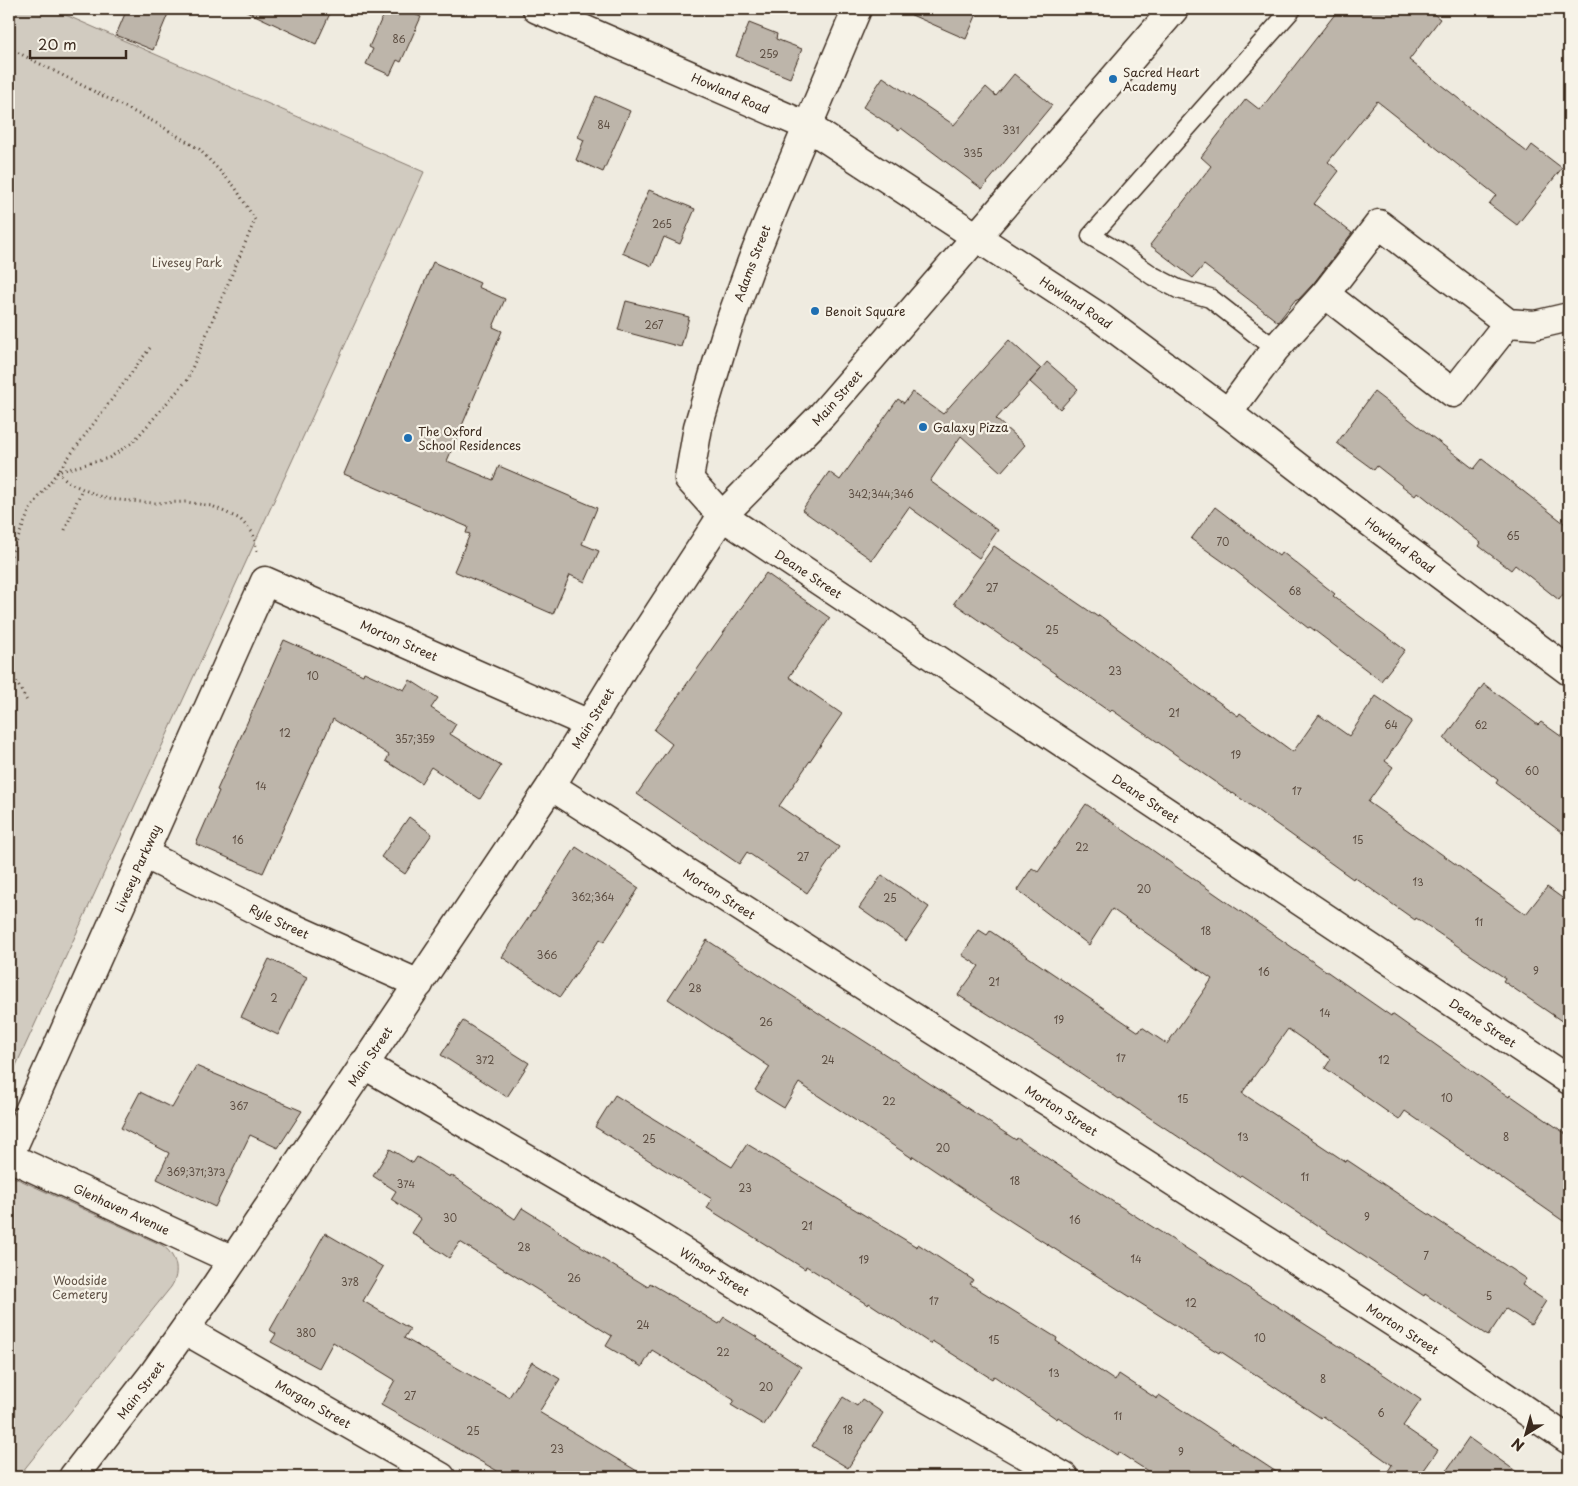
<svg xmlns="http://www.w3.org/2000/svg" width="1578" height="1486" font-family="'Playpen Sans',sans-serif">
<rect width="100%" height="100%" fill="#efebe0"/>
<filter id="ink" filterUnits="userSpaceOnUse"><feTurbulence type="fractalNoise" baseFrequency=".02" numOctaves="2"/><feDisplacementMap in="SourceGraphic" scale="10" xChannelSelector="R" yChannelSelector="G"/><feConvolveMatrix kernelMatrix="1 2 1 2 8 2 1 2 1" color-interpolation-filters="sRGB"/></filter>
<g filter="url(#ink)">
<!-- green -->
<path fill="#d1cbc0" stroke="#867a6f" d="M9,9H52L424,172L9,1081Z
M9,1175L162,1245C176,1255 181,1272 171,1287L18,1477H9Z"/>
<!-- building -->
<path fill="#bdb5aa" stroke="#3b2a1e" d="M127,9H170L153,50L116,35Z
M242,9H332L316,44Z
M386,9H402L421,17L401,62L397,60L390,75L366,64L373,49L369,47Z
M898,9H979L966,39Z
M1339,9H1427L1440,19L1409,60L1527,152L1532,145L1562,168L1517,225L1489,204L1496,195L1377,101L1328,162L1339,171L1314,204L1352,233L1313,284L1298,300L1296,299L1278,322L1204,265L1193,278L1150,245L1211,166L1201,157L1246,99L1260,110Z
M749,23L777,34L776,39L802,49L790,78L736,56Z
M1014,74L1052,105L982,189L901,128L899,131L863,107L883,77L954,125L986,87L996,96Z
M596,96L630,111L603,172L576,160L584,140L578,137Z
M649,190L695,209L680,244L664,237L652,266L622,253Z
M433,262L480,283L478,287L505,299L493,327L502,331L447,461L493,480L499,466L597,508L582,544L599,551L585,582L570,575L553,614L454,571L470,534L466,533L468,527L344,474Z
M626,301L689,317L681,347L618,330Z
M1009,340L1041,369L996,419L1025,445L1001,472L961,436L930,481L998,530L979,558L909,507L872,560L802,510L829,472L840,480L898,399L904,403L912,392L943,414Z
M1047,362L1078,389L1060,409L1030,382Z
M1374,392L1474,469L1482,459L1569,527V586L1559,600L1515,565L1511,570L1479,546L1481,543L1418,492L1415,496L1377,466L1374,470L1337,443Z
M1215,507L1279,556L1282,552L1335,594L1333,596L1405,650L1381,681L1310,627L1308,628L1232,568L1191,539Z
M994,546L1098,617L1099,615L1238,716L1240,713L1293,752L1319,715L1349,736L1376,696L1412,721L1385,761L1393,767L1368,802L1526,914L1547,887L1569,903V1026L1503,981L1505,978L1416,918L1415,920L1354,877L1353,879L1233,793L1232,794L1112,710L1110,712L954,603Z
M766,573L830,618L789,677L842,714L779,806L839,847L807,893L747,852L739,864L637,794L672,744L654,730Z
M284,640L363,675L364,672L404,690L410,680L438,698L431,708L456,724L450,734L501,766L480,799L431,767L421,783L386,761L389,755L333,719L263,873L196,844L219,791L217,790Z
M1484,684L1538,725L1541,722L1569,742V838L1496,783L1498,780L1444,739Z
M1086,804L1391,1016L1392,1014L1509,1097L1510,1095L1569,1136V1225L1405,1111L1399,1120L1325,1068L1331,1059L1288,1029L1242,1093L1346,1162L1347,1160L1526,1279L1522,1285L1546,1301L1531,1325L1506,1309L1488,1336L1425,1294L1424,1296L1241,1175L1239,1177L1120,1098L1119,1099L1058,1058L958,995L979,966L962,955L979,930L987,935L990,931L1139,1032L1142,1027L1167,1044L1212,979L1112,909L1089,945L1017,890L1032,868L1038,872Z
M409,817L432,834L405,874L381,857Z
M576,847L639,888L604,942L600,939L560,997L502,957L533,911L534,912Z
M882,875L929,907L906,941L859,908Z
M707,940L829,1020L830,1019L894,1060L1016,1140L1017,1138L1112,1201L1386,1376L1421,1400L1403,1426L1438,1450L1419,1477H1384L1392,1465L1323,1416L1321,1418L1220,1351L1219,1353L1012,1222L913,1156L912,1158L799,1083L784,1108L755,1090L770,1067L668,999Z
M269,959L307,977L278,1035L241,1017Z
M463,1021L529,1063L507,1097L441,1055Z
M196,1066L302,1111L278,1148L250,1135L215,1207L157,1179L169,1153L121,1128L140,1092L172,1108Z
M615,1095L732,1167L747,1144L917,1247L918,1244L973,1280L970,1284L1057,1338L1056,1341L1115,1381L1119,1374L1157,1399L1159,1395L1284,1477H1157L1118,1452L1117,1455L1058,1417L1057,1419L994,1376L992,1379L932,1341L931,1344L869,1303L868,1305L806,1266L805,1269L707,1208L712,1199L595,1127Z
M390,1149L413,1163L417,1157L450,1177L451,1175L515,1219L522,1208L559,1231L558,1232L648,1287L650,1283L719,1324L724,1317L757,1337L756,1338L801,1367L764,1425L731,1405L734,1400L652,1350L642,1367L606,1346L612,1336L460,1242L449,1258L412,1233L421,1219L391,1199L396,1191L373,1176Z
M325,1233L383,1267L363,1301L410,1329L404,1338L509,1397L532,1362L560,1379L539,1412L647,1477H508L381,1405L395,1380L333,1342L319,1368L271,1342L276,1334L270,1330Z
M843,1397L857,1406L862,1399L883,1413L848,1468L812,1446Z
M1469,1438L1524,1477H1442Z"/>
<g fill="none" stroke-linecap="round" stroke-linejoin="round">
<defs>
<path id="lane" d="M1275,349L1210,298L1178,289L1153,276L1117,251L1091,236L1292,9"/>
<g id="street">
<path d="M1325,294L1453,393L1508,323"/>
<path d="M1228,413L1275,349L1325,294L1379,224L1508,323L1535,325L1569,317"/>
<path id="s1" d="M722,516L1569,1080"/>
<path id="s2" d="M551,786L883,998L1085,1125L1444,1355L1569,1440"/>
<path id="s3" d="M144,854L280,922L419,984"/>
<path id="s4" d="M363,1064L640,1225L819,1336L1064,1477"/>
<path id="s5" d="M9,1156L265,581L589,724"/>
<path id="s6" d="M9,1157L233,1260"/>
<path id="s7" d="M185,1330L441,1477"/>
</g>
<g id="secondary">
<path id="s8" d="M537,9L807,126L1102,319L1228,413L1339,499L1569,671"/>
<path id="s9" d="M722,516L689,479L698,427L727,330L752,261L779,194L857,9"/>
<path id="s10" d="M73,1477L153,1374L217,1284L551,786L626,663L722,516L822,415L1174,9"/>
</g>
</defs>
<!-- lane casing -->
<use href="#lane" stroke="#3b2a1e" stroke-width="21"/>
<!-- street casing -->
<use href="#street" stroke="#3b2a1e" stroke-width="31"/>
<!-- secondary casing -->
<use href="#secondary" stroke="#3b2a1e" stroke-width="31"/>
<!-- path -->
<path stroke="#3b2a1e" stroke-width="3" stroke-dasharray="1 4" stroke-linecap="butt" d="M9,48L158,124L199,149L235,187L255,220L187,380L133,442L109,458L57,472
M57,472L70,483L87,491L108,499L153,503L186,502L212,506L240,519L253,533L257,551
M65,530L82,489
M9,560L30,509L150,348
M9,675L16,681L27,701"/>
<!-- lane -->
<use href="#lane" stroke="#f7f3e8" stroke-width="18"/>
<!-- street -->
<use href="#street" stroke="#f7f3e8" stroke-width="28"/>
<!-- secondary -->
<use href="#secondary" stroke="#f7f3e8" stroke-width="28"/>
</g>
</g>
<!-- markers -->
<g fill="#1f6fb2" stroke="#f7f3e8" stroke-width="2">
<circle cx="1113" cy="79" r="5"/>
<circle cx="815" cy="311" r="5"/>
<circle cx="923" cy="427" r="5"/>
<circle cx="408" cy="438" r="5"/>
</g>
<g text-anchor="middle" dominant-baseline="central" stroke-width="4.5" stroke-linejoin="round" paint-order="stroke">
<!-- number labels -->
<g font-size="10" fill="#5c4d41">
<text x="399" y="38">86</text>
<text x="769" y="53">259</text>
<text x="604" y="124">84</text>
<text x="1011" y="129">331</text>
<text x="973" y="152">335</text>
<text x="662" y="223">265</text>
<text x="654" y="324">267</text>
<text x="881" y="493">342;344;346</text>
<text x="1513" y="535">65</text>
<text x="1223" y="541">70</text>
<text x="992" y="587">27</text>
<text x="1295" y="590">68</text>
<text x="1052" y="629">25</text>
<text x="1115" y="670">23</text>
<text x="313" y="675">10</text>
<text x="1174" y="712">21</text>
<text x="1391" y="724">64</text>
<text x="1481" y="724">62</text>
<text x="285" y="732">12</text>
<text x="415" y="738">357;359</text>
<text x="1236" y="754">19</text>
<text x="1532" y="770">60</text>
<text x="261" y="785">14</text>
<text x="1297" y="790">17</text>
<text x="238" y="839">16</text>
<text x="1358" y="839">15</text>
<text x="1082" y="846">22</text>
<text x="803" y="856">27</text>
<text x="1418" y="881">13</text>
<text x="1144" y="888">20</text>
<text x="593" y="896">362;364</text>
<text x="890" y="897">25</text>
<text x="1479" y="921">11</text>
<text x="1206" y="930">18</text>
<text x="547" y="954">366</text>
<text x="1536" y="970">9</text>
<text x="1264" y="971">16</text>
<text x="994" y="981">21</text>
<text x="695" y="987">28</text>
<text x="274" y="997">2</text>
<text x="1325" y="1012">14</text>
<text x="1059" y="1019">19</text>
<text x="766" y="1021">26</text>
<text x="1121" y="1057">17</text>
<text x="485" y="1059">372</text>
<text x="828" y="1059">24</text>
<text x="1384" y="1059">12</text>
<text x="1447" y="1097">10</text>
<text x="1183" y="1098">15</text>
<text x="889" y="1100">22</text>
<text x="239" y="1105">367</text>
<text x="1243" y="1136">13</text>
<text x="1506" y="1136">8</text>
<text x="649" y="1138">25</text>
<text x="943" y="1147">20</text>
<text x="196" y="1171">369;371;373</text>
<text x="1305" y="1176">11</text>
<text x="1015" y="1180">18</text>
<text x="406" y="1183">374</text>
<text x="745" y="1187">23</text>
<text x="1367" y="1216">9</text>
<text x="450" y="1217">30</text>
<text x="1075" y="1219">16</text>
<text x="807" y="1225">21</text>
<text x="524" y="1246">28</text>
<text x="1426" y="1255">7</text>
<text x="1136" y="1258">14</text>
<text x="864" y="1259">19</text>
<text x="574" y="1277">26</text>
<text x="350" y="1281">378</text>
<text x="1489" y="1295">5</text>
<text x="934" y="1300">17</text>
<text x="1191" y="1302">12</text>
<text x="643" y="1324">24</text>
<text x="306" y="1332">380</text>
<text x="1260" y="1337">10</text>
<text x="994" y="1339">15</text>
<text x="723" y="1351">22</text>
<text x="1054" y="1372">13</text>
<text x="1323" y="1378">8</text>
<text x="766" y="1386">20</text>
<text x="410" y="1395">27</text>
<text x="1381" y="1412">6</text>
<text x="1118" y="1415">11</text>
<text x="848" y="1429">18</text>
<text x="473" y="1430">25</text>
<text x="557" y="1448">23</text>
<text x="1181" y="1451">9</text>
</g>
<!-- poi labels -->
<g font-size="12" fill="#3b2a1e" stroke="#f7f3e8" text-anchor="start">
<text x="1123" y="72">Sacred Heart<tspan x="1123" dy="14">Academy</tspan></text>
<text x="825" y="311">Benoit Square</text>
<text x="933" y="427">Galaxy Pizza</text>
<text x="418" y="431">The Oxford<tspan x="418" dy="14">School Residences</tspan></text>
</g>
<!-- street labels -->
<g font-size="12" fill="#3b2a1e" stroke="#f7f3e8">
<text stroke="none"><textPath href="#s8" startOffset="211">Howland Road</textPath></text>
<text stroke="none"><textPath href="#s9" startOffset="275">Adams Street</textPath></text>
<text stroke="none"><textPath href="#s8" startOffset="616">Howland Road</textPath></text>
<text stroke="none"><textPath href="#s10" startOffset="1325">Main Street</textPath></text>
<text stroke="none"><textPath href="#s8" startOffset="1021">Howland Road</textPath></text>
<text stroke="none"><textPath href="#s1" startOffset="104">Deane Street</textPath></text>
<text stroke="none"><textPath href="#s5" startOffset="776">Morton Street</textPath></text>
<text stroke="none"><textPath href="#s10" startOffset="920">Main Street</textPath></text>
<text stroke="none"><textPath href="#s1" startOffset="509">Deane Street</textPath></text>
<text stroke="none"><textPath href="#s5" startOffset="315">Livesey Parkway</textPath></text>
<text stroke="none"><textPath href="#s2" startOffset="200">Morton Street</textPath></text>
<text stroke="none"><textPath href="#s3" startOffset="151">Ryle Street</textPath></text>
<text stroke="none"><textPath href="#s1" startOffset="914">Deane Street</textPath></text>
<text stroke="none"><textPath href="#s10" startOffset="515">Main Street</textPath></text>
<text stroke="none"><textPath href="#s2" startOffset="605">Morton Street</textPath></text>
<text stroke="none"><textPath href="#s6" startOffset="124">Glenhaven Avenue</textPath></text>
<text stroke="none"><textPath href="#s4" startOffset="408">Winsor Street</textPath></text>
<text stroke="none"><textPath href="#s2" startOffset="1010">Morton Street</textPath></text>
<text stroke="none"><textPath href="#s10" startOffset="110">Main Street</textPath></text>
<text stroke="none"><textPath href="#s7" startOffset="148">Morgan Street</textPath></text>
</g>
<!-- park labels -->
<g font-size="12" fill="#605246" stroke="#f7f3e8">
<text x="187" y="262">Livesey Park</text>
<text x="80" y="1280">Woodside<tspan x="80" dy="14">Cemetery</tspan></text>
</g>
</g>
<!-- margin -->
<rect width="1578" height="1486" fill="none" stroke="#f7f3e8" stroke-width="30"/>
<rect x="15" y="15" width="1548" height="1456" fill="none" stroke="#3b2a1e" stroke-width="2" filter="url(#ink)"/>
<!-- north arrow -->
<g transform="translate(1526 1434) rotate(217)" stroke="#f7f3e8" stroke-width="4" paint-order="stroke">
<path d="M0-4L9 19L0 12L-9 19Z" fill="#3b2a1e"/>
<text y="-8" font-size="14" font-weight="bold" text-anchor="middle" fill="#3b2a1e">N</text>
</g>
<!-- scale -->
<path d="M30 50v8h96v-8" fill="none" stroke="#3b2a1e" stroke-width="2.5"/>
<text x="38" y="50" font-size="15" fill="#3b2a1e" stroke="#f7f3e8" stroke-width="4" paint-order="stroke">20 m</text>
</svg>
